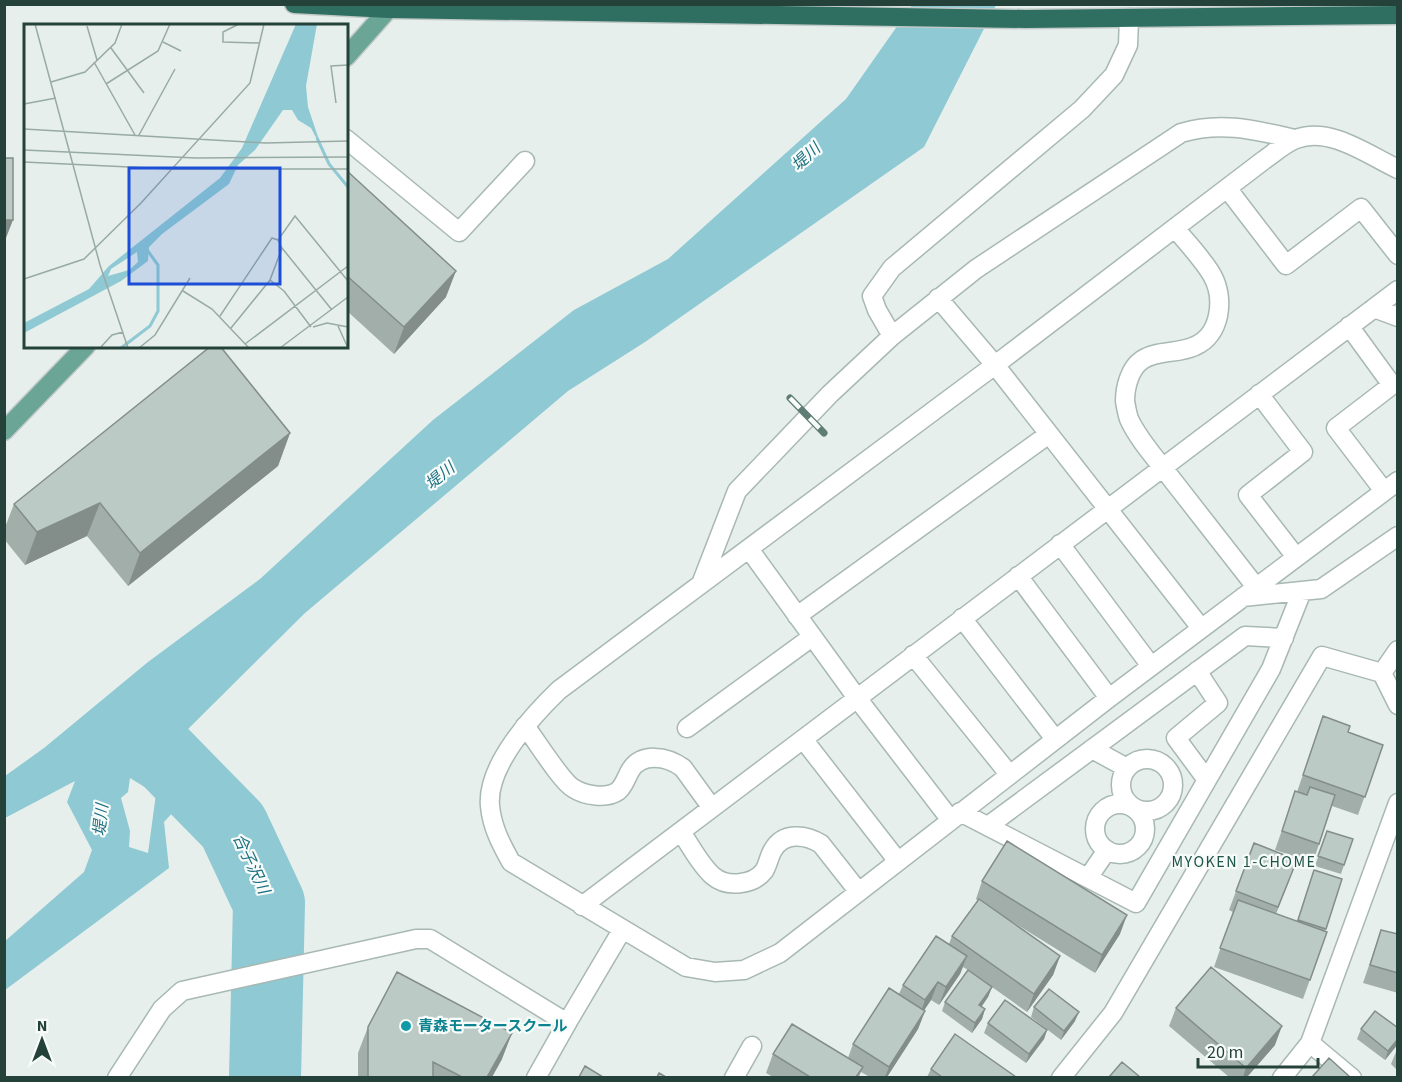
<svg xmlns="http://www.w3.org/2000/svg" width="1402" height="1082" font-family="'Source Sans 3','Noto Sans JP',sans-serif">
<rect width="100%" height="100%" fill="#e6efeb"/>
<!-- water -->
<path fill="#8ec9d4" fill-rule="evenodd" d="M912,5H996L924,147L645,342L568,391L305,613L181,736L199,784L164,822L169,868L5,990L4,942L84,872L92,850L67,802L75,781L5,818V776L44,748L148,662L260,579L433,420L574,310L668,259L846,99ZM130,778L156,794L148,853L129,847L130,831L121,798L128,792Z"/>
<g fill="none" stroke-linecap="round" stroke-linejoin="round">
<!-- river -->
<path stroke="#8ec9d4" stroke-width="72" d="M136,727L233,826L269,903L265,1078"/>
<defs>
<path id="lane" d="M346,139L459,232L525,161
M1398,169C1368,155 1330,126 1296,139C1285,143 1274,153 1264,160L995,365L559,690C533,715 486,766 490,806C492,827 501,844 511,862L686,967L715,972L744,970L780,953L1109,698L1398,481
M1227,188L1286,265L1361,208L1398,255
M1175,228C1187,243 1202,258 1212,275C1225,298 1221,335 1195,346C1178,354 1157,350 1142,360C1130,368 1125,387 1125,401C1126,407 1127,413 1129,419C1139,441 1159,462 1174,482C1201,517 1229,552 1256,587
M938,298L995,365L1201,628
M1374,308L1398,317
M1349,326L1392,385L1336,428L1384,491
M892,336L877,310L872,296L892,268L1082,109L1114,75L1128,45L1129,18
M1259,394L1303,452L1248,495L1296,557
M1060,544L1151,666
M749,549L857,698L950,819
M1018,576L1109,698
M701,584L737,491L830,394L892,336L976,269L1181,133C1221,121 1255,130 1295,139
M1243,597L1321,589L1398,536
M797,616L1049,434
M962,618L1055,739
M913,655L1009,774
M1197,671L1218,703L1176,738L1207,780
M525,726C536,740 561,781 573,788C585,796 607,799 618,791C624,786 626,778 630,771C641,752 667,756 683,768L712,808
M687,728L812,637
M803,739L897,860
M1092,749L1127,768
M1121 785a26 26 0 1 1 52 0a26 26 0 1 1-52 0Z
M1095 829a25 25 0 1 1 50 0a25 25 0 1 1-50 0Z
M960,812L1136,903L1271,669L1302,591
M988,826L1245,636L1284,638
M681,832C691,846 700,865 713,876C727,888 753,885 764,871C768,865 769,856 773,850C783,832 805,834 821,844L858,891
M1088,878L1107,850
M582,906L1398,290
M117,1078L162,1009L182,991L416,939H430L567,1023L622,930
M734,1078L752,1046"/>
<path id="street" d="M1398,650L1382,673L1398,705
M1310,1043L1352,1078
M536,1078L567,1023
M1061,1078L1113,1013L1322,656L1382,673
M1282,1078L1310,1043L1398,803"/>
<path id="primary" d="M346,57L393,4
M4,431L86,346"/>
<path id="highway" d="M294,4L389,9L1025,19L1398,15"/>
</defs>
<!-- lane casing -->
<use href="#lane" stroke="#a8b8b2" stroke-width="21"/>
<!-- street casing -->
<use href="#street" stroke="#a8b8b2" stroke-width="21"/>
<!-- primary casing -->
<use href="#primary" stroke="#c2cac8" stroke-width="21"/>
<!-- highway casing -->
<use href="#highway" stroke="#c2cac8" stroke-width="21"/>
<!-- lane -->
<use href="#lane" stroke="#fff" stroke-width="18"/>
<!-- street -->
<use href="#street" stroke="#fff" stroke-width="18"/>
<!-- primary -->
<use href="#primary" stroke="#6aa596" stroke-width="18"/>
<!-- highway -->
<use href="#highway" stroke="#2f6f62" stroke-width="18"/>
<defs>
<path id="rail" d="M790,398L824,433"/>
</defs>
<!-- rail casing -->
<use href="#rail" stroke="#5f7d75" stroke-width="7"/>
<!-- rail -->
<use href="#rail" stroke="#f7fbf9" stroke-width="4.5" stroke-dasharray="14" stroke-linecap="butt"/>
</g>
<!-- wall -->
<path fill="#a1aea9" d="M346,170L446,297L394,354L346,310Z
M290,433L278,466L128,586L87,536L25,565L4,539V530L14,504Z
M1323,716L1348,732L1383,745L1358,815L1332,806L1313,862L1275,850L1289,810L1297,792Z
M1327,831L1344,865L1341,874L1315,866Z
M1254,843L1290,879L1276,914L1297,921L1314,870L1342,879L1325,931L1327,932L1303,999L1214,967L1233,912L1229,910Z
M982,881L1120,934L1095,973L1008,919L1060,956L1053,975L1027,1012L992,987L988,997L981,1007L985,1009L982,1019L972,1033L942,1011L945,1002L968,970L963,967L960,974L939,1005L931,1000L924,1010L925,1011L918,1029L887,1077H870L861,1072L859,1077H773L766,1073L773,1054L848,1058L853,1044L899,994L903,985L949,944L952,936L978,901L976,899Z
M1381,930L1398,934V993L1363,983Z
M1034,1007L1075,1021L1061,1040L1031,1017Z
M1176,1008L1275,1045L1247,1077H1229L1169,1026Z
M988,1023L1047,1030L1044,1039L1026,1063L984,1033Z
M368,1027L502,1059L492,1077H358V1053Z
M1398,1028V1044L1385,1060L1357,1039L1361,1029Z
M1398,1047V1071L1391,1064Z
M931,1069L1016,1077H927Z"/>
<!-- shaded-wall -->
<path fill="#838d89" d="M4,220H13L6,238H4Z
M456,271L446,297L394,354L404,327Z
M290,433L278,466L128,586L140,553Z
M100,503L87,536L25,565L37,532Z
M1127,915L1120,934L1095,973L1102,955Z
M967,956L960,974L939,1005L946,987Z
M1060,956L1053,975L1027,1012L1034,994Z
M938,982L931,1000L919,1018L925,1000Z
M992,987L988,997L976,1015L979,1005Z
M985,1009L982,1019L972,1033L975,1023Z
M925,1011L918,1029L887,1077H885L889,1067Z
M1079,1012L1075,1021L1061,1040L1064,1031Z
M1282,1026L1275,1045L1247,1077H1243L1246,1068Z
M1047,1030L1044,1039L1026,1063L1029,1054Z
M512,1033L502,1059L492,1077H487Z
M1398,1039V1044L1385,1060L1388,1051Z"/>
<!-- building -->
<path fill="#bbcac4" stroke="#838d89" stroke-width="1.5" d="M4,158H13V220H4Z
M346,170L456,271L404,327L346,275Z
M211,346H220L290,433L140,553L100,503L37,532L14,504Z
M1323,716L1350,726L1348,732L1383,745L1365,797L1303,775Z
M1310,787L1335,795L1319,844L1282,831L1295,791L1307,795Z
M1327,831L1353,839L1344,865L1318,856Z
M1007,841L1127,915L1102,955L982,881Z
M1254,843L1297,860L1278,907L1236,891Z
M1314,870L1342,879L1326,929L1298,920Z
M979,899L1060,956L1034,994L952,936Z
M1238,900L1327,932L1310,980L1220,948Z
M1381,930L1398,934V973L1370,965Z
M936,936L967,956L946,987L938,982L925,1000L903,985Z
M1211,967L1282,1026L1246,1068L1176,1008Z
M968,970L992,987L979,1005L985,1009L975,1023L945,1002Z
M397,972L512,1033L487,1077H462L433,1062V1077H368V1027Z
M889,988L925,1011L889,1067L853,1044Z
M1049,989L1079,1012L1064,1031L1034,1007Z
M1005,1000L1047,1030L1029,1054L988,1023Z
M1375,1011L1398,1028V1039L1388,1051L1361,1029Z
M792,1024L863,1067L856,1077H810L773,1054Z
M955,1034L1016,1077H942L931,1069Z
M1329,1058L1350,1077H1312Z
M1122,1062L1140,1077H1109Z
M585,1066L603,1077H579Z
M659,1073L666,1077H657Z"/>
<!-- markers -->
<circle fill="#0f9aa8" stroke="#f7fbf9" stroke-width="2" cx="406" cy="1026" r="6"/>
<g text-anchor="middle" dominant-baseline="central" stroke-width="4.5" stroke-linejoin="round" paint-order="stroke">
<!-- culture labels -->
<g font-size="15" font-weight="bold" fill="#0d838f" stroke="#f7fbf9" text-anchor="start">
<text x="418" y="1026">青森モータースクール</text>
</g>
<!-- water labels -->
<g font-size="16" font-style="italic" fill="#1c6f80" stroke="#f7fbf9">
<text transform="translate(806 157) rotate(-43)">堤川</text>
<text transform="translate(440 476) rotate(-39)">堤川</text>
<text transform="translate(101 820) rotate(-84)">堤川</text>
<text transform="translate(251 864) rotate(65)">合子沢川</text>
</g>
<!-- neighbourhood labels -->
<g font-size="16" letter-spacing="1.5" fill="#1f5548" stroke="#f7fbf9">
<text x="1244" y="862">MYOKEN 1-CHOME</text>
</g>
</g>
<!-- overview -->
<g transform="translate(24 24)">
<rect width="324" height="324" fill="#e6efeb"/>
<path d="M272,0H293L282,62L284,83L298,125L287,104L274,96L268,86H259L231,126L214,141L205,160L138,210L125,223L124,237L97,257L0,309V299L65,265L85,242L196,154L218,124ZM113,228L114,238L105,246L84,252L87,245Z" fill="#8ec9d4" fill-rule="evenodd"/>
<path fill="none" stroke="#8ec9d4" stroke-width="3" d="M293,114L305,140L324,163M97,324L126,302L134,287V241L121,223"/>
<path fill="none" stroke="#98aaa4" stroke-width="1.5" d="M11,0L76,241L104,324M154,0H175M215,0L199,8V18L236,19M63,2L73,36M139,18L157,27M87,24L120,69M70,38L111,111M27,58L61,48L91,19L98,0M82,60L134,27L146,0M312,79L307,42L324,41M0,80L32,74M0,105L241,119L324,117M115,111L151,45M0,126L172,134L324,133M0,138L147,145H324M258,224L308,286M0,255L60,235L117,179L226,59L240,0M246,256L260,267L287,303M159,267L188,285L225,324M196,292L248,214L254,216M314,302L324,324M289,303L303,299L324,303M207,304L246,256L258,224L254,216L271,192L324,257M221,320L324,242M76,324L88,311L99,308M115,324L131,311L166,254M256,324L324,273"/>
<path fill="#1d4ed8" fill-opacity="0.15" stroke="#1d4ed8" stroke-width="3" d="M105,144H256V260H105Z"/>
<rect width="324" height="324" fill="none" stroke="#24423a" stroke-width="3"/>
</g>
<!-- border -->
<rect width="1402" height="1082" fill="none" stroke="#24423a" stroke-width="12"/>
<!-- north arrow -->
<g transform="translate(42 1040)" stroke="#f7fbf9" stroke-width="4.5" paint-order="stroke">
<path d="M0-4.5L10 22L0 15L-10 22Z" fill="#24423a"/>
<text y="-9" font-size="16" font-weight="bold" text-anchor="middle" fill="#24423a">N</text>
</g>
<!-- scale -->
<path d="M1198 1058v9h120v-9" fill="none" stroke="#24423a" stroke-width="3"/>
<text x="1207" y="1058" font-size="18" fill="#24423a" stroke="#f7fbf9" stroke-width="4.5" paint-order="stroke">20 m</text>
</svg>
